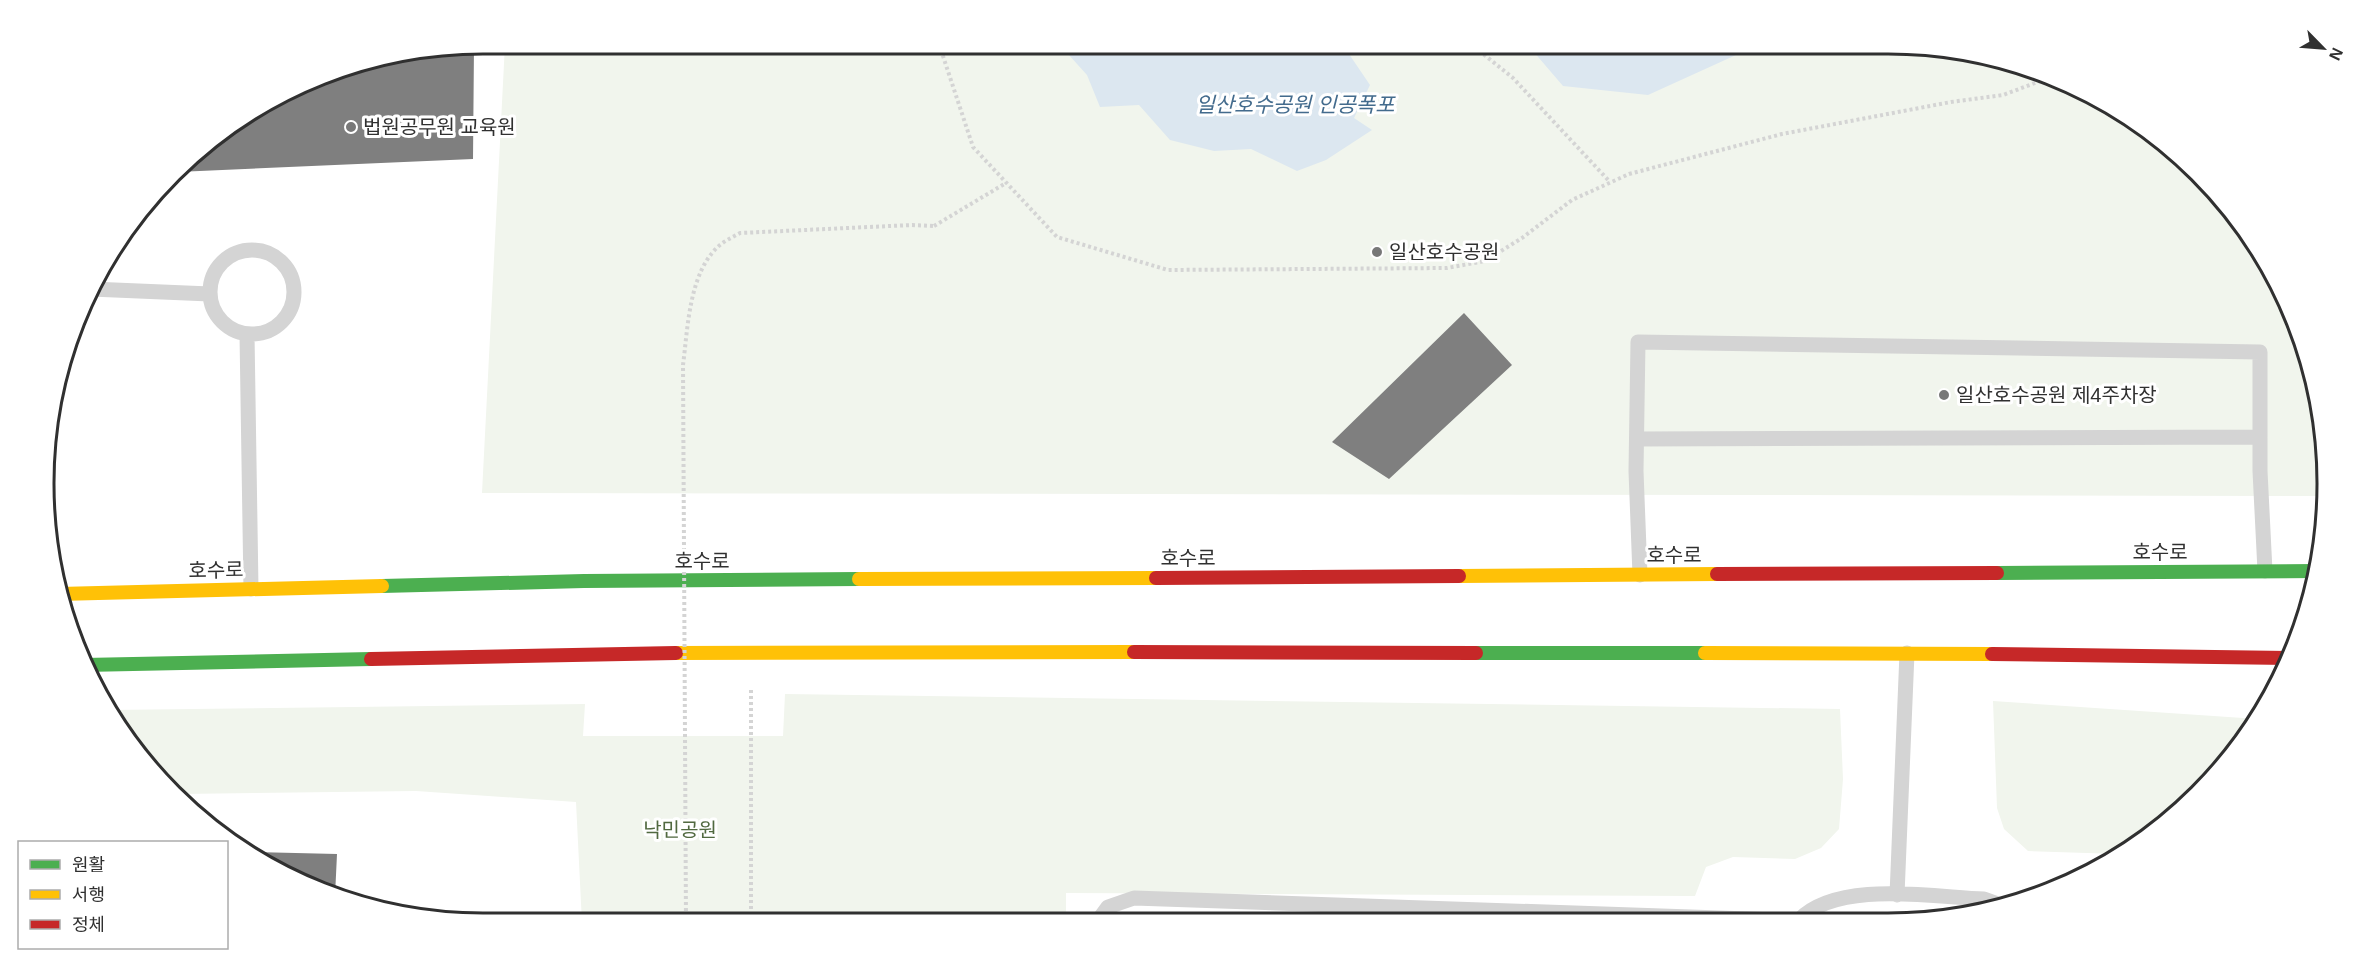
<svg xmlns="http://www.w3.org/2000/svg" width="2371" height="967" font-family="Arial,'Noto Sans KR',sans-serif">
<rect width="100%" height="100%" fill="#fff"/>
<!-- green -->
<path fill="#f1f5ed" d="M505,44H1887C1920,49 1953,54 1986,60C2000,62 2017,63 2030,68C2211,134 2331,303 2325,496L482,493Z
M785,694L1840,709L1843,779L1839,829L1821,848L1795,859L1733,857L1706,867L1695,896L1066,893V922L582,923L576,802L416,791L180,794L117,728L108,710L585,704L583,736H783Z
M1993,701L2258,719L2254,728L2177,815L2118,854L2028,851L2004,829L1997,808Z"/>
<!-- water -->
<path fill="#dce7f0" d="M1059,44H1347L1349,54L1370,85L1354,118L1372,130L1326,160L1297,171L1251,149L1214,151L1170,140L1139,105L1100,107L1087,75Z
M1527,44H1767L1747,50L1648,95L1563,86Z"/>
<!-- building -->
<path fill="#7f7f7f" d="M474,45L473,159L177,172L194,152L264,102L342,67Z
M1464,313L1512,365L1389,479L1332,442Z
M252,852L337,854L335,896Z"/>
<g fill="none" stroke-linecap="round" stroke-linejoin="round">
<!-- path -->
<path stroke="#d4d4d4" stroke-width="4" stroke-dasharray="3 3" stroke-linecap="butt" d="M939,44L973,147L1057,237L1168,270L1447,268L1485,261L1522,238L1572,200L1629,174L1782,134L1951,102L2003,95L2051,77
M1437,44L1482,53L1513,78L1610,182
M934,226L1006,183
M751,690V923"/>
<!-- lane -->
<path stroke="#d4d4d4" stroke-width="15" d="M210 292a42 42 0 1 1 84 0a42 42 0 1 1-84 0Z
M91,289L210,294
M247,334L251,589
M1637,439L2260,437
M1640,575L1636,471L1638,342L2260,352V471L2265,571
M1897,895L1907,653
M1799,920C1838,880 1932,897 1984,899L1998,904
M1097,922L1108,907L1134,898L1778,920"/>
<!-- fast -->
<path stroke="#4caf50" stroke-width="14" d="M1997,573L2317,571
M382,586L584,581L859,579
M1476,653H1705
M84,665L371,659"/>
<!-- slow -->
<path stroke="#ffc107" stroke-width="14" d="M1459,576L1717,574
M859,579L1156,578
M59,594L382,586
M676,653L1134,652
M1705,653L1992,654"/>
<!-- jam -->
<path stroke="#c62828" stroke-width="14" d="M1717,574L1997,573
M1156,578L1459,576
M1134,652L1476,653
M1992,654L2288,658
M371,659L676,653"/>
<!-- path-bridge -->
<path stroke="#d4d4d4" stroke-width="4" stroke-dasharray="3 3" stroke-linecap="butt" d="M686,923L683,365C688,327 689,271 720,245C726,240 733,237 740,233L912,225L934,226"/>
</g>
<!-- markers -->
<g fill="#787878" stroke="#fff" stroke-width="2">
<circle cx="351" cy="127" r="6"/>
<circle cx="1377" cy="252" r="6"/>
<circle cx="1944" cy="395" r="6"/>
</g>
<g text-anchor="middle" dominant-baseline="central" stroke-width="6" stroke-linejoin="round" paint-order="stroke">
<!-- poi labels -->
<g font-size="20" fill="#303030" stroke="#fff" text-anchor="start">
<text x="363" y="127">법원공무원 교육원</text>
<text x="1389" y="252">일산호수공원</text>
<text x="1956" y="395">일산호수공원 제4주차장</text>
</g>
<!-- street labels -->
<g font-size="20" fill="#303030" stroke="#fff">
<text x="2160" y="552">호수로</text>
<text x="1674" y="555">호수로</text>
<text x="1188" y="558">호수로</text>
<text x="702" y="561">호수로</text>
<text transform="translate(216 570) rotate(-1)">호수로</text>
</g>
<!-- park labels -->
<g font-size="20" fill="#516940" stroke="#fff">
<text x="680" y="830">낙민공원</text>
</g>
<!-- water labels -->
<g font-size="21" font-style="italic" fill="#436b8d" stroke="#fff">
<text x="1295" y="104">일산호수공원 인공폭포</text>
</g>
</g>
<!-- crop -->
<path d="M0 0H2371V967H0ZM483 54H1888A429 429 0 0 1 2317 483V484A429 429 0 0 1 1888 913H483A429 429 0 0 1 54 484V483A429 429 0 0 1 483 54Z" fill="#fff" fill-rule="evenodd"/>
<path fill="none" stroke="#303030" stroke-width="3" d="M483 54H1888A429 429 0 0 1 2317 483V484A429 429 0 0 1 1888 913H483A429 429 0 0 1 54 484V483A429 429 0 0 1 483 54Z"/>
<!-- legend -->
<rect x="18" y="841" width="210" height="108" fill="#ffffff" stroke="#acacac" stroke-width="1.5"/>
<rect x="30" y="860" width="30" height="9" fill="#4caf50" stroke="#acacac" stroke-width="1.5"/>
<text x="72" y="871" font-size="18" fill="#303030">원활</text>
<rect x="30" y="890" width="30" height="9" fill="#ffc107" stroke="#acacac" stroke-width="1.5"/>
<text x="72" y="901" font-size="18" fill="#303030">서행</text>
<rect x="30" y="920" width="30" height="9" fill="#c62828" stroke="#acacac" stroke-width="1.5"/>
<text x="72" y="931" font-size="18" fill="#303030">정체</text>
<!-- north arrow -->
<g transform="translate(2323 48) rotate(115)" stroke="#ffffff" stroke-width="4.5" paint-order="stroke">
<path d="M0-4.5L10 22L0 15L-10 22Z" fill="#303030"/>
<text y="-9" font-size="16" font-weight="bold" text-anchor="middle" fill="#303030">N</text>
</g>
</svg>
